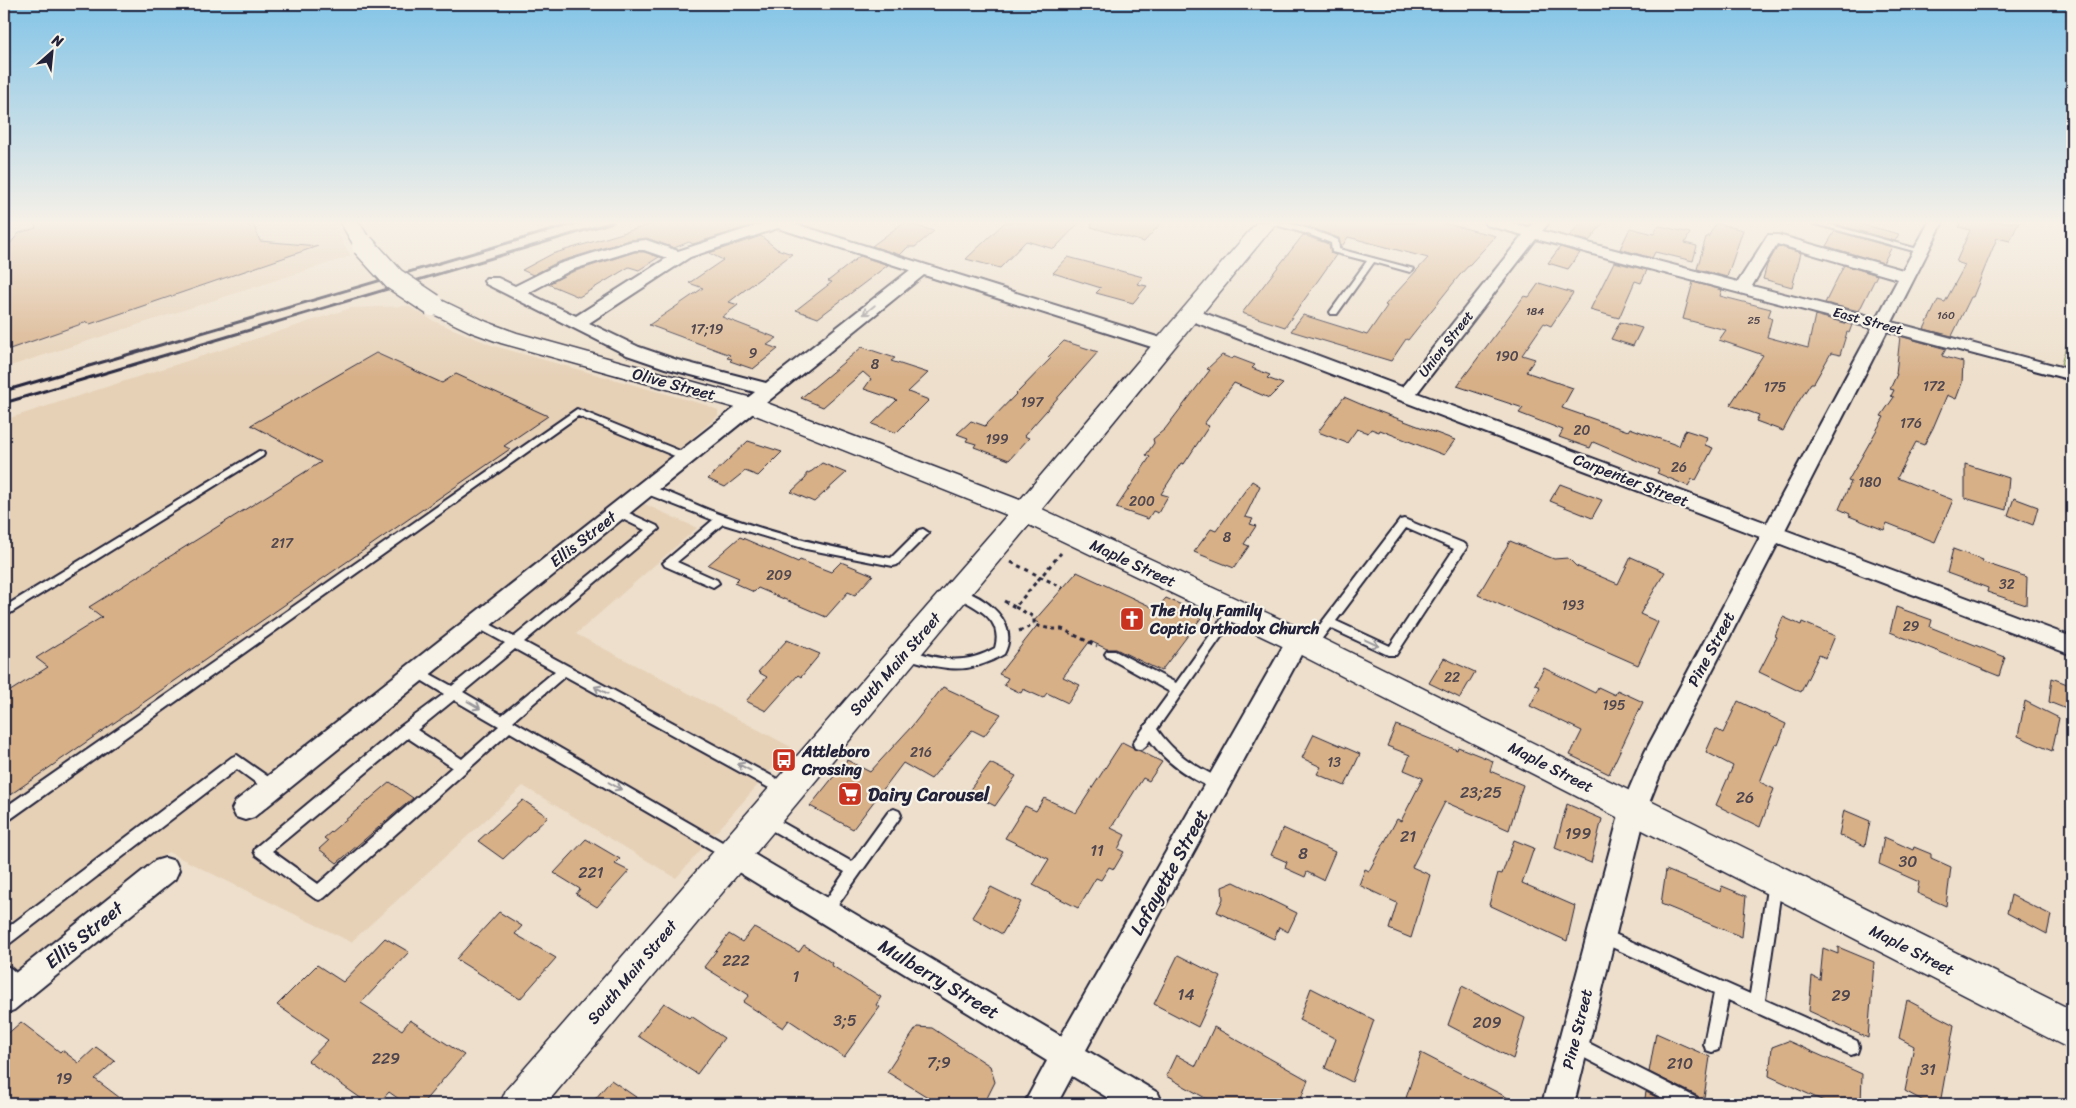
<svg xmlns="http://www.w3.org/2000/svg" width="2076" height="1108" font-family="Sriracha,sans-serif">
<rect width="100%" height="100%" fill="#eddfcb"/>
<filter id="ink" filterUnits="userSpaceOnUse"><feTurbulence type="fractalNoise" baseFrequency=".02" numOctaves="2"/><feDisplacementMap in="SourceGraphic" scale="10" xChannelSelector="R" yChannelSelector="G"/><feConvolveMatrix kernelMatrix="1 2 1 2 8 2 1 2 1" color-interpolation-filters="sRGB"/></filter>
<g filter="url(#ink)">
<!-- built -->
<path fill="#e6d1b7" d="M4,222H334L341,239L351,256L4,368Z
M408,306L434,321L494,346L706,405L718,410V416L694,436L697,438L625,495L697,528L576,634L791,747L676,878L523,786L351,942L168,852L4,984V420L351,308Z"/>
<!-- green -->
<path fill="#cadf94" stroke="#768068" d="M2072,325V367L2061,364Z"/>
<!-- building -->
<path fill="#d7b088" stroke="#22223b" d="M34,222H245L247,226L253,224L260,241L318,246L90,324L87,322L4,351V251L19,233L36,228Z
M659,222H745L750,226L693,244L689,242L674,248L647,238L629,240L558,262L533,275L522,270L552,254Z
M904,222L934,231L915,247H908L900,255L872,246Z
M1005,222H1080L1054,249L1026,241L1000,268L966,259Z
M1092,222H1162L1144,242L1091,227Z
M1313,222H1439L1496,236L1459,276L1408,340L1406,339L1391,361L1291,331L1303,315L1367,335L1387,306L1385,305L1428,258L1348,237L1341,248L1339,238L1309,227Z
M1582,222H1604L1589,241L1569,236Z
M1840,222H1853L1899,234L1895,241L1838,225Z
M1960,222H2019L2010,241L1997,238L1973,297H1971L1952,336L1924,329L1938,300L1945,302L1965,265L1956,262L1970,230L1959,227Z
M1716,223L1743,230L1727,277L1697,269L1706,237H1708Z
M1660,226L1690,233L1685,243L1697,246L1693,261L1655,252L1652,258L1620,249L1630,228L1654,234L1657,227Z
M1835,231L1892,247L1883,263L1826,246Z
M1303,235L1329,244L1331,253L1336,255L1285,327L1242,313Z
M761,236L777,249L792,254L729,302L738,305L722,317L777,338L767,345L778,349L753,369L730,361L732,359L727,358L730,355L649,325L703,288L689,283L723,260L709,253Z
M1778,246L1801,253L1792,287L1763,279L1767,265Z
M1560,247L1580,253L1568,269L1548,263Z
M635,252H644L659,257L639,270L629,267L579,297L548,284L572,272Z
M860,256L888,265L818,318L796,310L832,282L828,281Z
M1068,257L1143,277L1137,284L1147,286L1133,303L1096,293L1101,288L1053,273Z
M1614,262L1647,270L1641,283L1635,281L1619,318L1590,310Z
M1844,265L1877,275L1859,311L1825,303Z
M1693,282L1722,290L1720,296L1771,309L1768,317L1772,318L1767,337L1808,348L1815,315L1852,325L1849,333L1847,332L1840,355L1831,353L1814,383H1811L1799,401L1783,431L1756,421L1759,415L1730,405L1763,355L1719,340L1726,330L1683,319Z
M1539,283L1573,293L1551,326L1544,323L1522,355L1535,359L1526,372L1573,388L1562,408L1628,431L1630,428L1679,446L1685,430L1707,437L1705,445L1713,448L1696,480L1692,479L1688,486L1657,473L1659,470L1593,442L1590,448L1559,437L1563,430L1519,413L1523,408L1457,386L1524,296L1529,297Z
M1620,322L1642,328L1633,346L1611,339Z
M1900,336L1946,349L1942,356L1963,362L1962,383L1956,399L1947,395L1933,428L1924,445L1916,442L1897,478L1953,500L1935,542L1887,523L1884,530L1849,516L1850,514L1839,509L1851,482L1848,481L1884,417L1881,416L1894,397L1891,396L1894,390L1890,389L1897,374H1896Z
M1064,341L1098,352L1024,436L1029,438L1009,460L974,447L976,444L966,441L968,438L957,434L971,421L985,426L1051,358L1048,357Z
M862,347L895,358L891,361L928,373L908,392L929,400L896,433L872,424L897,400L864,389L871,379L863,372L823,407L801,398Z
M376,353L442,383L456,374L548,416L504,446L510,449L4,799V695L48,667L36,658L102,617L89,607L321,462L251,425Z
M1222,355L1232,359L1234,357L1255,365L1252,368L1270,375L1267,378L1283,384L1269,398L1234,383L1204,424L1209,426L1184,464L1181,463L1161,494L1168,496L1158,513L1153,511L1148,519L1116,508L1150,457L1146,455L1154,443L1153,439L1165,429L1210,370L1207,369Z
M1344,397L1367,407L1455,440L1444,455L1380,430L1379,432L1371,429L1368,433L1357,429L1347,443L1318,432Z
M748,441L782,452L758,476L745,471L725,487L708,479Z
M822,463L846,473L814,502L791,492L806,478V474L812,471Z
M1965,464L2009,478L2006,510L1965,498Z
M1252,481L1260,486L1245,517L1253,519L1250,524L1256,526L1244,544L1249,546L1234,568L1194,552L1211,529L1216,531Z
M1560,484L1602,500L1592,518L1550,501Z
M2014,498L2038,507L2033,525L2008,515Z
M740,537L798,562L800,560L831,572L841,562L873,575L855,595L848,592L826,617L758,588L754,592L734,583L739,578L708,565Z
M1510,541L1554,559L1568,558L1576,566L1618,584L1631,557L1665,572L1640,614L1658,622L1638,665L1478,595Z
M1953,549L1983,560L1982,562L2027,577L2026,605L1987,592L1988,588L1947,573Z
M1077,572L1156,609L1166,598L1186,607L1183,610L1201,618L1161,671L1116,649H1107L1090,641L1063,677L1080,685L1068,703L1047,693L1043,698L1023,689L1021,693L1004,685L1008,678L999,674L1039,623L1034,621Z
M1896,607L1932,620L1930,627L2005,657L1999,676L1890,632Z
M1783,617L1801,625L1802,622L1835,636L1826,658L1819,655L1801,692L1759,672L1777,637L1775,636Z
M787,640L820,654L801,677L798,675L766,711L746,701L767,677L758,672Z
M1444,658L1475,672L1460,698L1429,683Z
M1544,668L1595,693L1598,687L1615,695L1617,690L1643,702L1609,774L1570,755L1582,731L1530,706L1540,687L1535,684Z
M2052,678L2072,686L2069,710L2049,702Z
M943,687L1001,714L984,736L972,730L931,779L903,763L853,829L810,806L847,760L870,772L912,726Z
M1738,701L1786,724L1778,745L1775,744L1760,782L1774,789L1760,827L1716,805L1733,766L1706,752L1716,729L1723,733Z
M2025,701L2059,718L2052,751L2018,736Z
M1396,725L1457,750L1458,747L1493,761L1490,771L1523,785L1509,830L1445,802L1412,867L1430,875L1411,938L1389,929L1397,903L1359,885L1365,869L1369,871L1397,819L1401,821L1423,778L1404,770L1410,755L1387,746Z
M1314,734L1360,754L1345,786L1317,774L1321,767L1302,758Z
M1122,742L1162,762L1149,781L1143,778L1111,828L1125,835L1118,849L1124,852L1114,869L1109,867L1101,880L1096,878L1078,908L1033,885L1049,859L1005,838L1025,806L1036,811L1044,798L1076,813Z
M990,763L1016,776L995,806L968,792Z
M390,782L413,798L337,863L319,849L328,841L324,838Z
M523,800L548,817L503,859L478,841Z
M1567,804L1602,819L1591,863L1555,848Z
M1844,810L1870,821L1865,846L1839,835Z
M1283,828L1335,852L1323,880L1307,872L1305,877L1285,868L1287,862L1271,855Z
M1884,837L1913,850L1914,847L1931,854V858L1951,867L1946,906L1917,893L1919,882L1879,864Z
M586,839L620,859L615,864L629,871L597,907L576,894L580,889L554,873Z
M1514,840L1534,848L1522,883L1575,906L1567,941L1489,905L1498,873L1502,874Z
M1666,870L1721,892L1722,886L1746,896L1742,937L1661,904Z
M1234,882L1297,913L1288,932L1279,927L1274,939L1217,912L1223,899L1222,887Z
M991,887L1021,902L1002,934L972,917Z
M2011,895L2051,915L2047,934L2007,913Z
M499,912L522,926L515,934L556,958L520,999L456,959Z
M754,927L799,952L804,945L832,963L831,965L881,997L876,1005L880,1007L844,1057L789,1020L783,1028L743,1002L749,995L704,967L729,934L742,942Z
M385,938L409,952L361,1003L402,1030L410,1020L464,1055L422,1104H406L389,1092L378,1104H369L308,1061L328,1040L277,1005L317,965L343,982Z
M1838,947L1874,962L1868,1038L1809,1011L1812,976L1820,980L1823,948L1838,954Z
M1178,955L1221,977L1198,1027L1154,1004Z
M1462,986L1525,1018L1513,1059L1448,1025Z
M1311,988L1374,1020L1352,1082L1325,1068L1336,1039L1299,1020Z
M1907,1000L1954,1025L1940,1104H1929L1905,1091L1914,1046L1899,1038Z
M664,1003L689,1018L691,1016L724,1038L697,1074L638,1036Z
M21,1022L60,1052L62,1050L79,1063L96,1047L115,1061L95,1079L128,1104H4V1037Z
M917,1027L932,1028L990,1066L995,1082L984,1104H939L887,1072Z
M1214,1027L1308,1080L1299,1104H1216L1166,1076L1176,1055L1196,1066Z
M1656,1033L1710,1057L1703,1104H1701L1698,1096L1649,1072Z
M1788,1041L1862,1074L1861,1104H1830L1769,1076L1772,1047Z
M1421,1053L1520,1104H1418L1406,1098Z
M611,1080L646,1104H591Z
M1646,1092L1670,1104H1644Z"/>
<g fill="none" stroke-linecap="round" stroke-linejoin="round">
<defs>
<path id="lane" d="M1265,222C1289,220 1316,231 1338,240L1339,249L1414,269L1410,272L1374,262L1337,314H1331L1330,312L1367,261L1332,252L1331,243L1308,234Z
M1808,222H1820L1925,251L1921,253Z
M577,409L690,455L691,457L690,459H682L578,416L9,820L4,822V808Z
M259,451L263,452L264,454L263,456L4,617V607Z
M646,485C674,493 700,508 728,517C781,536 835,549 891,558L919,530L923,529L929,533L897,565L893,566L806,549L723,524L677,562L717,580L719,583L713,587L665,566L663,563L713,520L642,492L641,489L642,486Z
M618,508L657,526L659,529L524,642L790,786L792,790L790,794L785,796L780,794L565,676L513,721L736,850L738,854L736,858L731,860L726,858L510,732L324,898L319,900L314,898L256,855L254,851L256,847L401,726L444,694L413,675L411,672L413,669L417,667L421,669L452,686L505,643L474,626L472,623L474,620H482L514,637L645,530L614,515L613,512ZM515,649L555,671L502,715L463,692ZM454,700L499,726L462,759L417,730ZM408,738L452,767L318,884L272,851Z
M1404,519L1465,544L1467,547L1396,655H1388L1330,628L1314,649H1306L1304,646L1306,643L1400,520ZM1406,528L1454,549L1390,646L1336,621Z
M957,588C984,596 1021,622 1004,654C966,677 940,669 900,656L898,653L900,650L904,648C937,659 963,667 995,648C1004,618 975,607 953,595L951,592L953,589Z
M1234,606L1238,607L1240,610L1238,613L1157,729C1174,754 1196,767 1223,780L1225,784L1223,788L1218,790C1191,780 1166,763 1150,740C1146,746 1143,751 1135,748L1133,744L1135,740L1170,692L1107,657L1105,654L1107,651H1115L1176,683L1230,607Z
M237,755L277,783L279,787L277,791L272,793L267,791L237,769L9,944L4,946V930L232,757Z
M894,809L899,811L901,815L899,819L830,916L825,918L820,916L818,911L845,872L759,823L757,819L759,815L764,813L769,815L852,862L889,811Z
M1775,876L1780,878L1782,883L1765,1000L1857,1041L1859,1047L1857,1053L1851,1055L1728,1000L1718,1050L1712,1052L1706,1050L1704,1044L1714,993L1596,940L1593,935L1596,930L1601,928L1750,994L1768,883L1770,878Z
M4,965C13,968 23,979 27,988L24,993L19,996L14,993L4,983Z
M1575,1036L1697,1098L1699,1104H1674L1569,1050L1567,1044L1569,1038Z"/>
<path id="street" d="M768,222H789L1170,341L1173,345L1170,349L1164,350L1158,349L924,275L254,817L245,820L236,817L232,809L236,801L755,392L665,368L627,355L486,284L484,281L486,278H498L515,286L559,264L629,242L646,240L678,251ZM778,228L910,270L766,383L677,360L639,347L589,323L690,257ZM635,250H644L667,258L576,316L528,293L571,270Z
M1484,222H1507L1529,227L1534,222H1546L1548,224L1542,231L1738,282L1768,235H1778L1903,270L1929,222H1943L1892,322L2072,370V380L1887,331L1785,530L2072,637V655L1778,543L1666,760L1647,808L1574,1104H1542L1621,808L1645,752L1760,537L1184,318L1182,314L1184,310H1196L1402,387L1523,235L1486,225ZM1536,239L1872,328L1767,523L1417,393ZM1777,244L1898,279L1877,318L1752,286Z
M1298,631L1306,634L1309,640L1086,1050L1158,1093L1163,1104H1118L1072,1076L1057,1104H1024L1047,1061L722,862L718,854L722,846L731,842L740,846L1061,1036L1290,634Z
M165,858L175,861L179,870L175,879L14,1010L4,1014V982L155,861Z"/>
<path id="secondary" d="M340,222H359L373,245L370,249L363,251L356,249Z
M1257,222H1277L1042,509L1321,638L2072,1010V1050L1299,654L1029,525L546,1104H500L506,1090L1007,515L743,410L501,343L471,332L425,310L422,305L425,300L433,299L441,300L487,322L517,333L759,400L1020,500Z"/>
</defs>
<!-- lane casing -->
<use href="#lane" stroke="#22223b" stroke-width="4"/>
<!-- street casing -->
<use href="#street" stroke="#22223b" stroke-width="4"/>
<!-- secondary casing -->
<use href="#secondary" stroke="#22223b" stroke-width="3"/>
<!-- path -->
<path stroke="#22223b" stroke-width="3" stroke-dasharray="4 4" stroke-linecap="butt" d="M1011,562L1063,588
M1004,601L1015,607L1061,553
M1015,607L1034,617V625L1051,629H1062L1097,646
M1019,631L1034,625"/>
<!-- lane -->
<use href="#lane" fill="#f7f3e8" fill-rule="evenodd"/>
<!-- street -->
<use href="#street" fill="#f7f3e8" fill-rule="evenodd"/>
<!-- secondary -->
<use href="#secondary" fill="#f7f3e8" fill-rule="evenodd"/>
<!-- rail -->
<path stroke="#22223b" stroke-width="3" d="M4,391L579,222
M4,403L613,222"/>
<defs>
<path id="secondary-bridge" d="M363,245L394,279L433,305"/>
</defs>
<!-- secondary-bridge casing -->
<use href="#secondary-bridge" stroke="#22223b" stroke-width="25" stroke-linecap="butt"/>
<!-- secondary-bridge -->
<use href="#secondary-bridge" stroke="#f7f3e8" stroke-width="22"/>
</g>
<!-- one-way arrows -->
<defs><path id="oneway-shaft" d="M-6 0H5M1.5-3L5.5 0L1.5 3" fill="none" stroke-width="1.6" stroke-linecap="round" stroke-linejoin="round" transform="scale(1.25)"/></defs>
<g stroke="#97959a">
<use href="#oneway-shaft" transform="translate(869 310) rotate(141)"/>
<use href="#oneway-shaft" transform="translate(1372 643) rotate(25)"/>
<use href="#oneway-shaft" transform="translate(601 690) rotate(-152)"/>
<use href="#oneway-shaft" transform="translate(474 705) rotate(30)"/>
<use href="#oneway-shaft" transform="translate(744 767) rotate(-152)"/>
<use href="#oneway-shaft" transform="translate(615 786) rotate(30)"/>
</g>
</g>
<!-- sky -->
<linearGradient id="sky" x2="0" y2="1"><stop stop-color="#83c4e7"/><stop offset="0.59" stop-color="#f7f1e8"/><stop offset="1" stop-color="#f7f1e8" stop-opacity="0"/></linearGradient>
<rect width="2076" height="377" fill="url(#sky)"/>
<!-- icons -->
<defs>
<symbol id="church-square" viewBox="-11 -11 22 22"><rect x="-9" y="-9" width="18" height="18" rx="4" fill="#c8321e" stroke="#f7f3e8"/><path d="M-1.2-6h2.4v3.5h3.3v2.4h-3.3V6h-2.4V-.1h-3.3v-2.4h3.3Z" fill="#fff"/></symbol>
<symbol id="bus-square" viewBox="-11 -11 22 22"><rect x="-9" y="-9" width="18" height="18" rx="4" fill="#c8321e" stroke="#f7f3e8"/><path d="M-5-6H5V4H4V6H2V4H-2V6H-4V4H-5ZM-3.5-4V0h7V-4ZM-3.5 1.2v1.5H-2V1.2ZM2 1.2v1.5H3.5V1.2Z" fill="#fff"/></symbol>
<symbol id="supermarket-square" viewBox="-11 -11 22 22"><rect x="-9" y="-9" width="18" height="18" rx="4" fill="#c8321e" stroke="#f7f3e8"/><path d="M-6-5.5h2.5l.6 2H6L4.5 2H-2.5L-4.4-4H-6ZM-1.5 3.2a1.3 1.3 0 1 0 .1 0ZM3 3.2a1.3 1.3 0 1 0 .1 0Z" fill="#fff"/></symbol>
</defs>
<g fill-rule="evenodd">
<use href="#church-square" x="1118" y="605" width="28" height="28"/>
<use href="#bus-square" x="770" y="746" width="28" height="28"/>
<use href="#supermarket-square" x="836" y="780" width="28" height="28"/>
</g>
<g text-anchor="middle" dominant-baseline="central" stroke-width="4.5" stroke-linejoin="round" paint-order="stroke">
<!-- far-number labels -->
<g font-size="11" fill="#4f464e">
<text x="1535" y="311">184</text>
<text x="1946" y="315">160</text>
<text x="1754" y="320">25</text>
</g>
<!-- far-street labels -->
<g font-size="14" fill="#22223b" stroke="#f7f3e8">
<text transform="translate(1868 321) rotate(15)">East Street</text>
<text transform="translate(1446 344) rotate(-52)">Union Street</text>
</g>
<!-- number labels -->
<g font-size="14" fill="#4f464e">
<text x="707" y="329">17;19</text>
<text x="753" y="353">9</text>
<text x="1507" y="356">190</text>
<text x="875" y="364">8</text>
<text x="1934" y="386">172</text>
<text x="1775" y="387">175</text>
<text x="1032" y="402">197</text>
<text x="1911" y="423">176</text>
<text x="1582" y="430">20</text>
<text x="997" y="439">199</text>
<text x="1679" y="467">26</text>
<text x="1870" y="482">180</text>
<text x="1142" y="501">200</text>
<text x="1227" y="537">8</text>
<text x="282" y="543">217</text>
<text x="779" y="575">209</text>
<text x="2007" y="584">32</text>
<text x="1573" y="605">193</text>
<text x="1911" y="626">29</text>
<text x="1452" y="677">22</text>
<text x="1614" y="705">195</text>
<text x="921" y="752">216</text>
<text x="1334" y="762">13</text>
</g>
<!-- street labels -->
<g font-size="16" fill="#22223b" stroke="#f7f3e8">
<text transform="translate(674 384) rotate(15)">Olive Street</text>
<text transform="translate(1631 480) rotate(21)">Carpenter Street</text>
<text transform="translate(583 539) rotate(-38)">Ellis Street</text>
<text transform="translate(1133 563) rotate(25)">Maple Street</text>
<text transform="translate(1711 649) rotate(-62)">Pine Street</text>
<text transform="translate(895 664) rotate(-49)">South Main Street</text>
<text transform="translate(1551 767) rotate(27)">Maple Street</text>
<text transform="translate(1912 950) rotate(27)">Maple Street</text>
<text transform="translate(632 972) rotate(-50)">South Main Street</text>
<text transform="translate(1577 1029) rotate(-76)">Pine Street</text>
</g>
<!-- poi labels -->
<g font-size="16" font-weight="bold" fill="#22223b" stroke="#f7f3e8" text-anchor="start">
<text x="1150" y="610">The Holy Family<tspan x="1150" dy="18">Coptic Orthodox Church</tspan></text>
<text x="802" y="751">Attleboro<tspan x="802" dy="18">Crossing</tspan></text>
</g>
<!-- near-number labels -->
<g font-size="16" fill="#4f464e">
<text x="1481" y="792">23;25</text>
<text x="1745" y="797">26</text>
<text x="1578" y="833">199</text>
<text x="1408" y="836">21</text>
<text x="1097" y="850">11</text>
<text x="1303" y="853">8</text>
<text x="1908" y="861">30</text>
<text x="591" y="872">221</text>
<text x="736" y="960">222</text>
<text x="796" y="976">1</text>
<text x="1186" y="994">14</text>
<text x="1841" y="995">29</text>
<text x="845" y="1020">3;5</text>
<text x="1487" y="1022">209</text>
<text x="386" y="1058">229</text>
<text x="939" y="1062">7;9</text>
<text x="1680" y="1063">210</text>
<text x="1928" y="1069">31</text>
<text x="64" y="1078">19</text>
</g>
<!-- near-poi labels -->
<g font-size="19" font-weight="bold" fill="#22223b" stroke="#f7f3e8" text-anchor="start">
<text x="868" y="794">Dairy Carousel</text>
</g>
<!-- near-street labels -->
<g font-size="19" fill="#22223b" stroke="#f7f3e8">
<text transform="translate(1169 872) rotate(-61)">Lafayette Street</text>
<text transform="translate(84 935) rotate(-39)">Ellis Street</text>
<text transform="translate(939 979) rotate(31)">Mulberry Street</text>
</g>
</g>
<!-- margin -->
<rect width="2076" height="1108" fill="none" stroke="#f7f3e8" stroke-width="20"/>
<rect x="10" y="10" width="2056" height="1088" fill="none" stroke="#22223b" stroke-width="2" filter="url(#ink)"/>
<!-- north arrow -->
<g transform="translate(52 52) rotate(27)" stroke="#f7f3e8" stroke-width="4" paint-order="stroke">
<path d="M0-4L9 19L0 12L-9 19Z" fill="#22223b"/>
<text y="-8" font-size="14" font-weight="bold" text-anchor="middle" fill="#22223b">N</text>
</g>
</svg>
